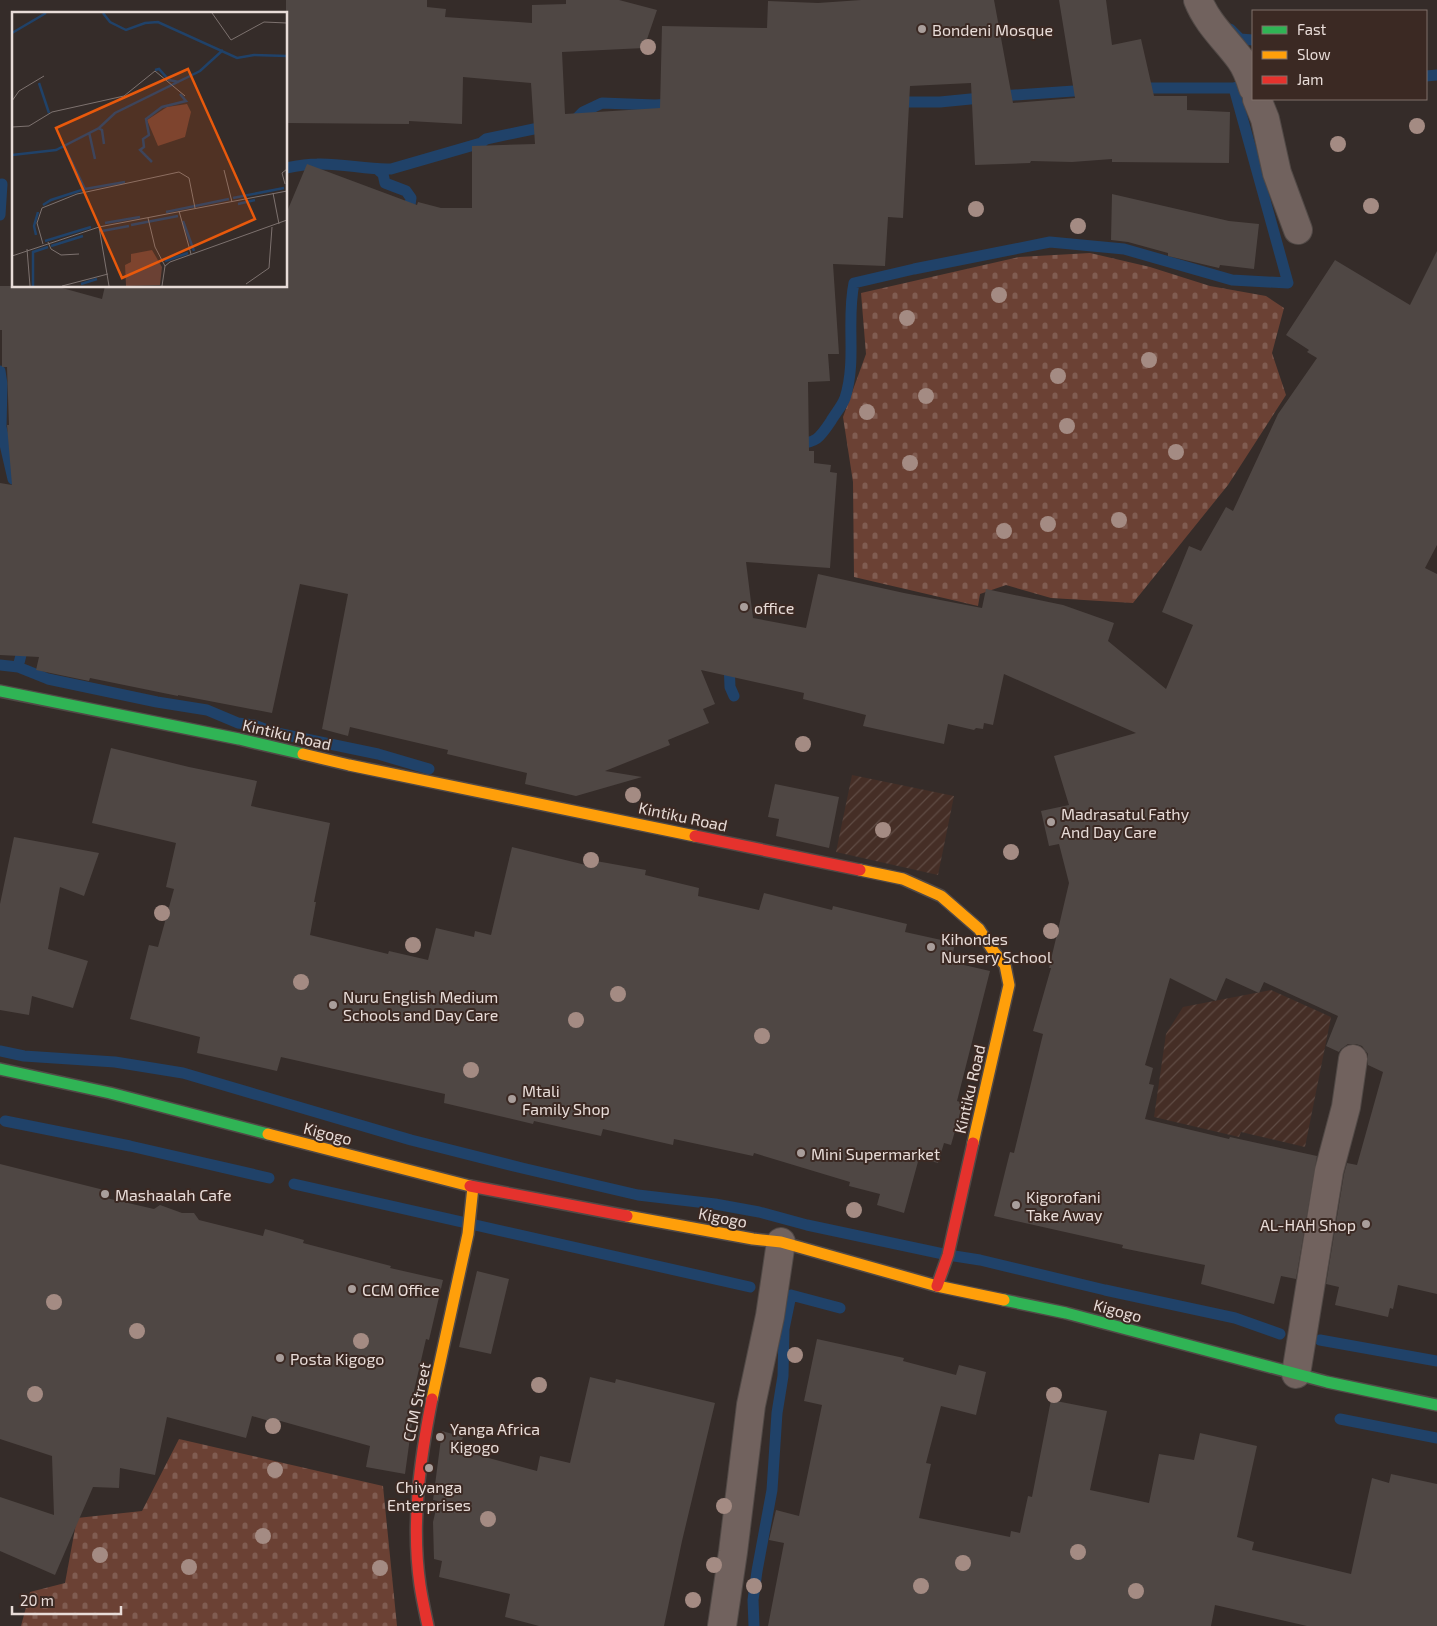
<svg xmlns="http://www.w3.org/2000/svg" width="1437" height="1626" font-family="'Exo 2',sans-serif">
<defs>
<pattern id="industrial-furrows" width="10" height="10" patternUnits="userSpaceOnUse" patternTransform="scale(1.25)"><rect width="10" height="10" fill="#452e26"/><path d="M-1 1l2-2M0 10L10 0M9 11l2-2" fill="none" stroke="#604c45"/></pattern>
<pattern id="cemetery-stones" width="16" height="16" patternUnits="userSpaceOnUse" patternTransform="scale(1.25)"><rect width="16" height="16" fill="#6b4134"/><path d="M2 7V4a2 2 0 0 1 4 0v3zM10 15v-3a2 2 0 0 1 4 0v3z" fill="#805c51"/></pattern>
</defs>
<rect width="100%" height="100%" fill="#352c29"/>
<!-- industrial -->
<path fill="url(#industrial-furrows)" d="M852,775L954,796L938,875L836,852Z
M1271,990L1331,1017L1305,1147L1241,1132L1239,1137L1154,1117L1166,1034L1183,1007Z"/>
<!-- cemetery -->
<path fill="url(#cemetery-stones)" d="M1090,253L1150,267L1210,286L1266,296L1284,308L1272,353L1286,395L1228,485L1133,603L1051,598L1006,585L980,594L978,606L854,577L853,482L843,417L866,354L861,293L1019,257Z
M179,1439L383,1486L397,1626H21L30,1592L65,1583L77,1518L142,1511Z"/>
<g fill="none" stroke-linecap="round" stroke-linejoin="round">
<!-- stream -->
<path stroke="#204269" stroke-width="11" d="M1230,29L1240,39L1253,40
M1426,76L1437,75
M1137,88H1234L1240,86
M895,102H940L1001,96L1088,90
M571,121H574L583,112L602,103L655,105L674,104
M286,168C296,166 307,164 317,164C342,163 367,170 391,169L481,143L486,139L548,126
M377,169L383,174L385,183L406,191L411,198L408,218
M0,215L2,184
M0,371L2,384L1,427L13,479
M795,445C817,442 819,439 831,421C835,414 842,406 845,398C857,360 846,321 854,283L914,269L1050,242L1124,249L1232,280L1288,283L1234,88
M729,661L730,687L734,696
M0,665L18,667L24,643
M18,667L48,679L157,702L207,710L238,723L254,725L272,732L378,754L429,769
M0,1051L24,1056L115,1062L183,1073L411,1140L522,1168L638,1195L715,1204L759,1212L807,1225L948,1255L980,1260L1105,1290L1235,1318L1280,1334
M5,1121L130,1146L269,1178
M294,1184L750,1287
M1320,1340L1437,1361
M1340,1419L1437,1438
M754,1626L753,1600L757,1571L772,1490L777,1413L783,1376L784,1329L791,1295L840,1308"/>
</g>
<!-- building -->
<path fill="#4f4744" d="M286,0H427V7L446,9L445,17L532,23V5L566,4V0H619L657,10L644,48L562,52L565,114L660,108L662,26L767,28L768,1L818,3L861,0H994L1013,103L1075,98L1059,0H1106L1112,45L1141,39L1154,96H1187V110L1230,112L1229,163L1112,162V159L1072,162L1031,161L1030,163L975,165L971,83L910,86L903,218L888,217L885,266L833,264L839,354H828L830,381L808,382L809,451H814V463L831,465L830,472L837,473L830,568L746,562L753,618L806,628L818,574L904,593L982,608L986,589L1063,605L1114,623L1108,641L1166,689L1193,625L1162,612L1189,546L1201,551L1226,507L1233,511L1278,414L1317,358L1307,352L1309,350L1286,335L1335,260L1410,305L1437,251V545L1425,568L1437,574V1294L1398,1285L1393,1309L1390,1308L1388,1317L1335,1305L1339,1287L1326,1284L1344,1174L1347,1163L1357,1165L1383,1072L1368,1065V1054L1362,1046L1356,1044H1348L1341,1049L1339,1052L1326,1046L1338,1016L1264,982L1259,993L1226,978L1216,1001L1170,978L1145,1065L1153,1068L1149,1084L1154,1085L1145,1119L1229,1139L1230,1137L1317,1156L1296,1279L1281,1276L1274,1304L1201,1284L1205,1265L1122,1248L1123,1245L994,1216L1010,1152L1014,1153L1043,1034L1033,1031L1051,968H1049L1069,883L1059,844L1049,846L1041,811L1069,805L1054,756L1136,733L1004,674L993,725L984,723L983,729L976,728L974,730L948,724L944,744L863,726L866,715L803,699L804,693L701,670L715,704L703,709L709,723L668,740L670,745L605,771L642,777L576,796L525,784L527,773L447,754L448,750L350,727L348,736L322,729L348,594L300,584L272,713L178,695V696L90,678L89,681L36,670L39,657L0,655V483L12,485L7,425H9L7,367H2V330H0V286H55L102,299L105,286H286V214L307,164L417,205L418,202L441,208H472V146L535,144L531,83L463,77L462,124L409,121V124L286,123Z
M1112,194L1229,221L1259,224L1254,269L1220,265L1219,268L1168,256V253L1128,242L1111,240Z
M111,748L189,767L257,781L251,806L330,823L314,902H316L310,935L388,954L389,951L428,960L436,928L474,937L475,931L491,935L512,847L594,867L596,861L646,870L645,875L699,888L698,896L759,910L764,893L832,910L833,906L907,924L905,932L955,943L951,962L990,971L957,1101L963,1103L951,1145L944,1143L938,1163L919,1158L904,1213L877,1205L880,1194L849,1186L850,1182L754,1153L753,1156L674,1139L673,1145L603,1129L601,1136L534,1121L533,1124L444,1103L445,1094L281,1057L277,1071L197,1053L200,1037L130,1019L149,945L158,947L174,889L166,887L176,843L92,823Z
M775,784L839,797L829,848L776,836L779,819L768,817Z
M14,837L99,853L84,896L60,887L48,949L88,961L73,1008L32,996L29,1015L0,1010V904Z
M0,1164L104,1190L102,1197L154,1209L160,1205L182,1213H194L199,1220L263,1236L265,1229L304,1240L303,1243L391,1266L390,1268L443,1280L429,1340L426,1339L407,1421L412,1423L405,1474L366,1467L370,1446L277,1420L276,1423L252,1416L246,1438L167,1417L155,1475L120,1468L119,1488L93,1487L55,1575L0,1551V1497L54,1515L52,1456L0,1439Z
M477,1271L509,1279L491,1354L459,1347Z
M817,1339L904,1358L903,1361L956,1375L959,1365L986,1372L976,1415L941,1406L926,1463L931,1464L919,1518L1010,1537L1011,1531L1020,1533L1028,1496L1032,1497L1051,1400L1107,1411L1090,1490L1149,1503L1159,1454L1194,1460L1200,1433L1257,1446L1237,1537L1254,1542L1252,1550L1351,1574L1372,1478L1389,1483L1391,1474L1437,1484V1626H1307L1215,1605L1211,1626H768L784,1543L769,1540L776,1510L799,1516L822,1405L804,1401Z
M590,1377L615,1383L616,1379L715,1403L682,1541L664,1626H539L505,1617L510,1594L439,1577L442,1561L434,1559L433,1522L438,1501L433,1500L442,1431L463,1437L459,1450L537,1471L540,1456L570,1463Z"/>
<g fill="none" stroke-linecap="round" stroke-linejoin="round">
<defs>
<path id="street" d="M1198,0C1207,23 1225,39 1240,59C1246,67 1250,78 1253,88
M1257,99L1265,119L1277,173L1298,230
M1296,1374L1329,1171L1346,1107L1353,1059
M722,1626L733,1552L751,1405L770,1316L781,1242"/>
<path id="fast" d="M0,691L239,739L303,754
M0,1069L110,1093L268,1134
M1004,1300L1066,1313L1327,1382L1437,1405"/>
<path id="slow" d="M303,754L349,765L695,836
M860,870L903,879L941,896L979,929L994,952L1005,965L1009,985L973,1143
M268,1134L470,1186
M627,1216L753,1239L781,1242L937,1286L1004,1300
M432,1399L468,1234L473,1187"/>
<path id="jam" d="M695,836L860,870
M470,1186L627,1216
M937,1286L948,1255L973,1143
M428,1626C425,1612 422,1599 420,1585C411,1523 420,1459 432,1399"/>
</defs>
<!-- street casing -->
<use href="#street" stroke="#514946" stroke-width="30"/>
<!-- fast casing -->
<use href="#fast" stroke="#514946" stroke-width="14"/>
<!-- slow casing -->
<use href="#slow" stroke="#514946" stroke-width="14"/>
<!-- jam casing -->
<use href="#jam" stroke="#514946" stroke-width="14"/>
<!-- street -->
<use href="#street" stroke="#71625e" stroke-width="28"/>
<!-- fast -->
<use href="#fast" stroke="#30b455" stroke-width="11"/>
<!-- slow -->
<use href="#slow" stroke="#ff9f0a" stroke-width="11"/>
<!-- jam -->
<use href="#jam" stroke="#e5322d" stroke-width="11"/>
</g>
<!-- trees -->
<g fill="#a48b83">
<circle cx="648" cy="47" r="8"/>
<circle cx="1417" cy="126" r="8"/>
<circle cx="1338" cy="144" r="8"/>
<circle cx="1371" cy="206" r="8"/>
<circle cx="976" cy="209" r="8"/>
<circle cx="1078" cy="226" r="8"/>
<circle cx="999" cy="295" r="8"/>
<circle cx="907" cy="318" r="8"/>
<circle cx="1149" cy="360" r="8"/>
<circle cx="1058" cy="376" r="8"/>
<circle cx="926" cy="396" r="8"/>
<circle cx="867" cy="412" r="8"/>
<circle cx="1067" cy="426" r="8"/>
<circle cx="1176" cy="452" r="8"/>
<circle cx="910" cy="463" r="8"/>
<circle cx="1119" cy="520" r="8"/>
<circle cx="1048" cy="524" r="8"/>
<circle cx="1004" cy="531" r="8"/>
<circle cx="803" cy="744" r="8"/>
<circle cx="633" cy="795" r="8"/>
<circle cx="883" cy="830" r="8"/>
<circle cx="1011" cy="852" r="8"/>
<circle cx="591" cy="860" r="8"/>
<circle cx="162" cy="913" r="8"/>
<circle cx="1051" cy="931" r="8"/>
<circle cx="413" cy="945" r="8"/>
<circle cx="301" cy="982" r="8"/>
<circle cx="618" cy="994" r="8"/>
<circle cx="576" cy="1020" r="8"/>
<circle cx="762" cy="1036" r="8"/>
<circle cx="471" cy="1070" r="8"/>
<circle cx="854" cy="1210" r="8"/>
<circle cx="54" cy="1302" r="8"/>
<circle cx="137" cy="1331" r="8"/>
<circle cx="361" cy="1341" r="8"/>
<circle cx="795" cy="1355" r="8"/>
<circle cx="539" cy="1385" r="8"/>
<circle cx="35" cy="1394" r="8"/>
<circle cx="1054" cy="1395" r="8"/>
<circle cx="273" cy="1426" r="8"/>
<circle cx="275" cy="1470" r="8"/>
<circle cx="724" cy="1506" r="8"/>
<circle cx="488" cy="1519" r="8"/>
<circle cx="263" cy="1536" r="8"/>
<circle cx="1078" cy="1552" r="8"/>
<circle cx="100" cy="1555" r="8"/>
<circle cx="963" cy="1563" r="8"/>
<circle cx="714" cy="1565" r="8"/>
<circle cx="189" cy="1567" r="8"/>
<circle cx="380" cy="1568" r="8"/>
<circle cx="754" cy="1586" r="8"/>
<circle cx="921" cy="1586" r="8"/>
<circle cx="1136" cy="1591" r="8"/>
<circle cx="693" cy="1600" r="8"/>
</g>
<!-- markers -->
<g fill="#a99e9b" stroke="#3b2923" stroke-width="2">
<circle cx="922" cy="29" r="5"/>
<circle cx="744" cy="607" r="5"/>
<circle cx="1051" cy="822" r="5"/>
<circle cx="931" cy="947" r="5"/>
<circle cx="333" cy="1005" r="5"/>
<circle cx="512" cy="1099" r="5"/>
<circle cx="801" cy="1153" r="5"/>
<circle cx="105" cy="1194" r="5"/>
<circle cx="1016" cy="1205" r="5"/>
<circle cx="1366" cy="1224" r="5"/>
<circle cx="352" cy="1289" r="5"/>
<circle cx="280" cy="1358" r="5"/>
<circle cx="440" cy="1437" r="5"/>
<circle cx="429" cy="1468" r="5"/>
</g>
<g text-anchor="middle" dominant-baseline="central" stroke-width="4" stroke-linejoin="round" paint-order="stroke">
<!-- poi labels -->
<g font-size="16" fill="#e8dcd8" stroke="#3b2923" text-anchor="start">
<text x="932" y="29">Bondeni Mosque</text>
<text x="754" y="607">office</text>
<text x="1061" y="813">Madrasatul Fathy<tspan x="1061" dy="18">And Day Care</tspan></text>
<text x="941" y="938">Kihondes<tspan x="941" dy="18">Nursery School</tspan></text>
<text x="343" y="996">Nuru English Medium<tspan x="343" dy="18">Schools and Day Care</tspan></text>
<text x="522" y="1090">Mtali<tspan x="522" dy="18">Family Shop</tspan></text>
<text x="811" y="1153">Mini Supermarket</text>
<text x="115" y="1194">Mashaalah Cafe</text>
<text x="1026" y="1196">Kigorofani<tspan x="1026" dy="18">Take Away</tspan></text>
<text x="1356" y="1224" text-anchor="end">AL-HAH Shop</text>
<text x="362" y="1289">CCM Office</text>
<text x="290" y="1358">Posta Kigogo</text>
<text x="450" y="1428">Yanga Africa<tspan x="450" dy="18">Kigogo</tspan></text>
<text x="429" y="1486" text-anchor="middle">Chiyanga<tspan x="429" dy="18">Enterprises</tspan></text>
</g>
<!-- street labels -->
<g font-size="16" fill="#e8dcd8" stroke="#3b2923">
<text transform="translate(287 734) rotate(13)">Kintiku Road</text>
<text transform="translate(683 816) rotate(12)">Kintiku Road</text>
<text transform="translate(969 1089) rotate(-77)">Kintiku Road</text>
<text transform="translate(328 1133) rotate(14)">Kigogo</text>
<text transform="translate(723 1217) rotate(11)">Kigogo</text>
<text transform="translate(1118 1310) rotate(15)">Kigogo</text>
<text transform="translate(416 1402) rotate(-78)">CCM Street</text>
</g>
</g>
<!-- overview -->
<g transform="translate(12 12)">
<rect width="275" height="275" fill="#352c29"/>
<path d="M175,92L179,100L173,125L146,134L135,108L155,95ZM140,238L150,255L148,273L114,274L113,253L119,250V242Z" fill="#6b4134"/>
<path fill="none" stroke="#204269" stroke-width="2.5" d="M91,1L98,10L114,18L133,11L146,10L225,46L242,43L275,44M0,21L34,1M143,58L147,57L157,68L167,70M27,71L37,101M86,116L90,118L92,132M77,120L83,147M0,143L44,138L87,116L103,101L188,59L211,38M140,150L128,138L132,135L131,127L137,123L134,107L150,95L174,89L168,82M73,177L113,170M221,186L272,176M226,192L243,188M31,193L39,188L73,177L52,134M154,200L217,187M171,209L182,239M93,211L128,205M119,213L166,204M90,219L117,214M24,223L22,214L26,200M33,229L79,215M39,234L71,224M153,249L176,241M69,272L85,267M21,274V240L36,235"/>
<path fill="none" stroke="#7d726f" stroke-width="1" d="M200,1L219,28L252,10L275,11M0,89L7,79L32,64M0,115L17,114L40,100L112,84L143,59L173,84M212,158L220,190M273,172L270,161L275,157M261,181L267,212M167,199L179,242M136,206L143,235L153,254M87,215L97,274M36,230L39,237L49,243L67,242M31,232L25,211L30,196L65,182L167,160L177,166L183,196M15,237L18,274M0,244L87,215L275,179M234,272L257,256L260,215M50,274L96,262M150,274L153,254L158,250L275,208"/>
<path fill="#e8590c" fill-opacity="0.15" stroke="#e8590c" stroke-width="2.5" d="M176,57L243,207L110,266L44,116Z"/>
<rect width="275" height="275" fill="none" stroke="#e8dcd8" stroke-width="2.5"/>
</g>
<!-- legend -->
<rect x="1252" y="10" width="175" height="90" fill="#3b2923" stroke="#80716b"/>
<rect x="1262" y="26" width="25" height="8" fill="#30b455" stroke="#80716b"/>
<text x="1297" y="35" font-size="15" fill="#e8dcd8">Fast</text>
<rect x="1262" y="51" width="25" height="8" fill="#ff9f0a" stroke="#80716b"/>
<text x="1297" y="60" font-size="15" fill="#e8dcd8">Slow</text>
<rect x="1262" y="76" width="25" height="8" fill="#e5322d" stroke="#80716b"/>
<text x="1297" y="85" font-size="15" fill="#e8dcd8">Jam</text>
<!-- scale -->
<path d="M12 1606v8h109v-8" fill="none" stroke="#e8dcd8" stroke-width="2.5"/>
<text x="20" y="1606" font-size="15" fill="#e8dcd8" stroke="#3b2923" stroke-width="4" paint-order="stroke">20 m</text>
</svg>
